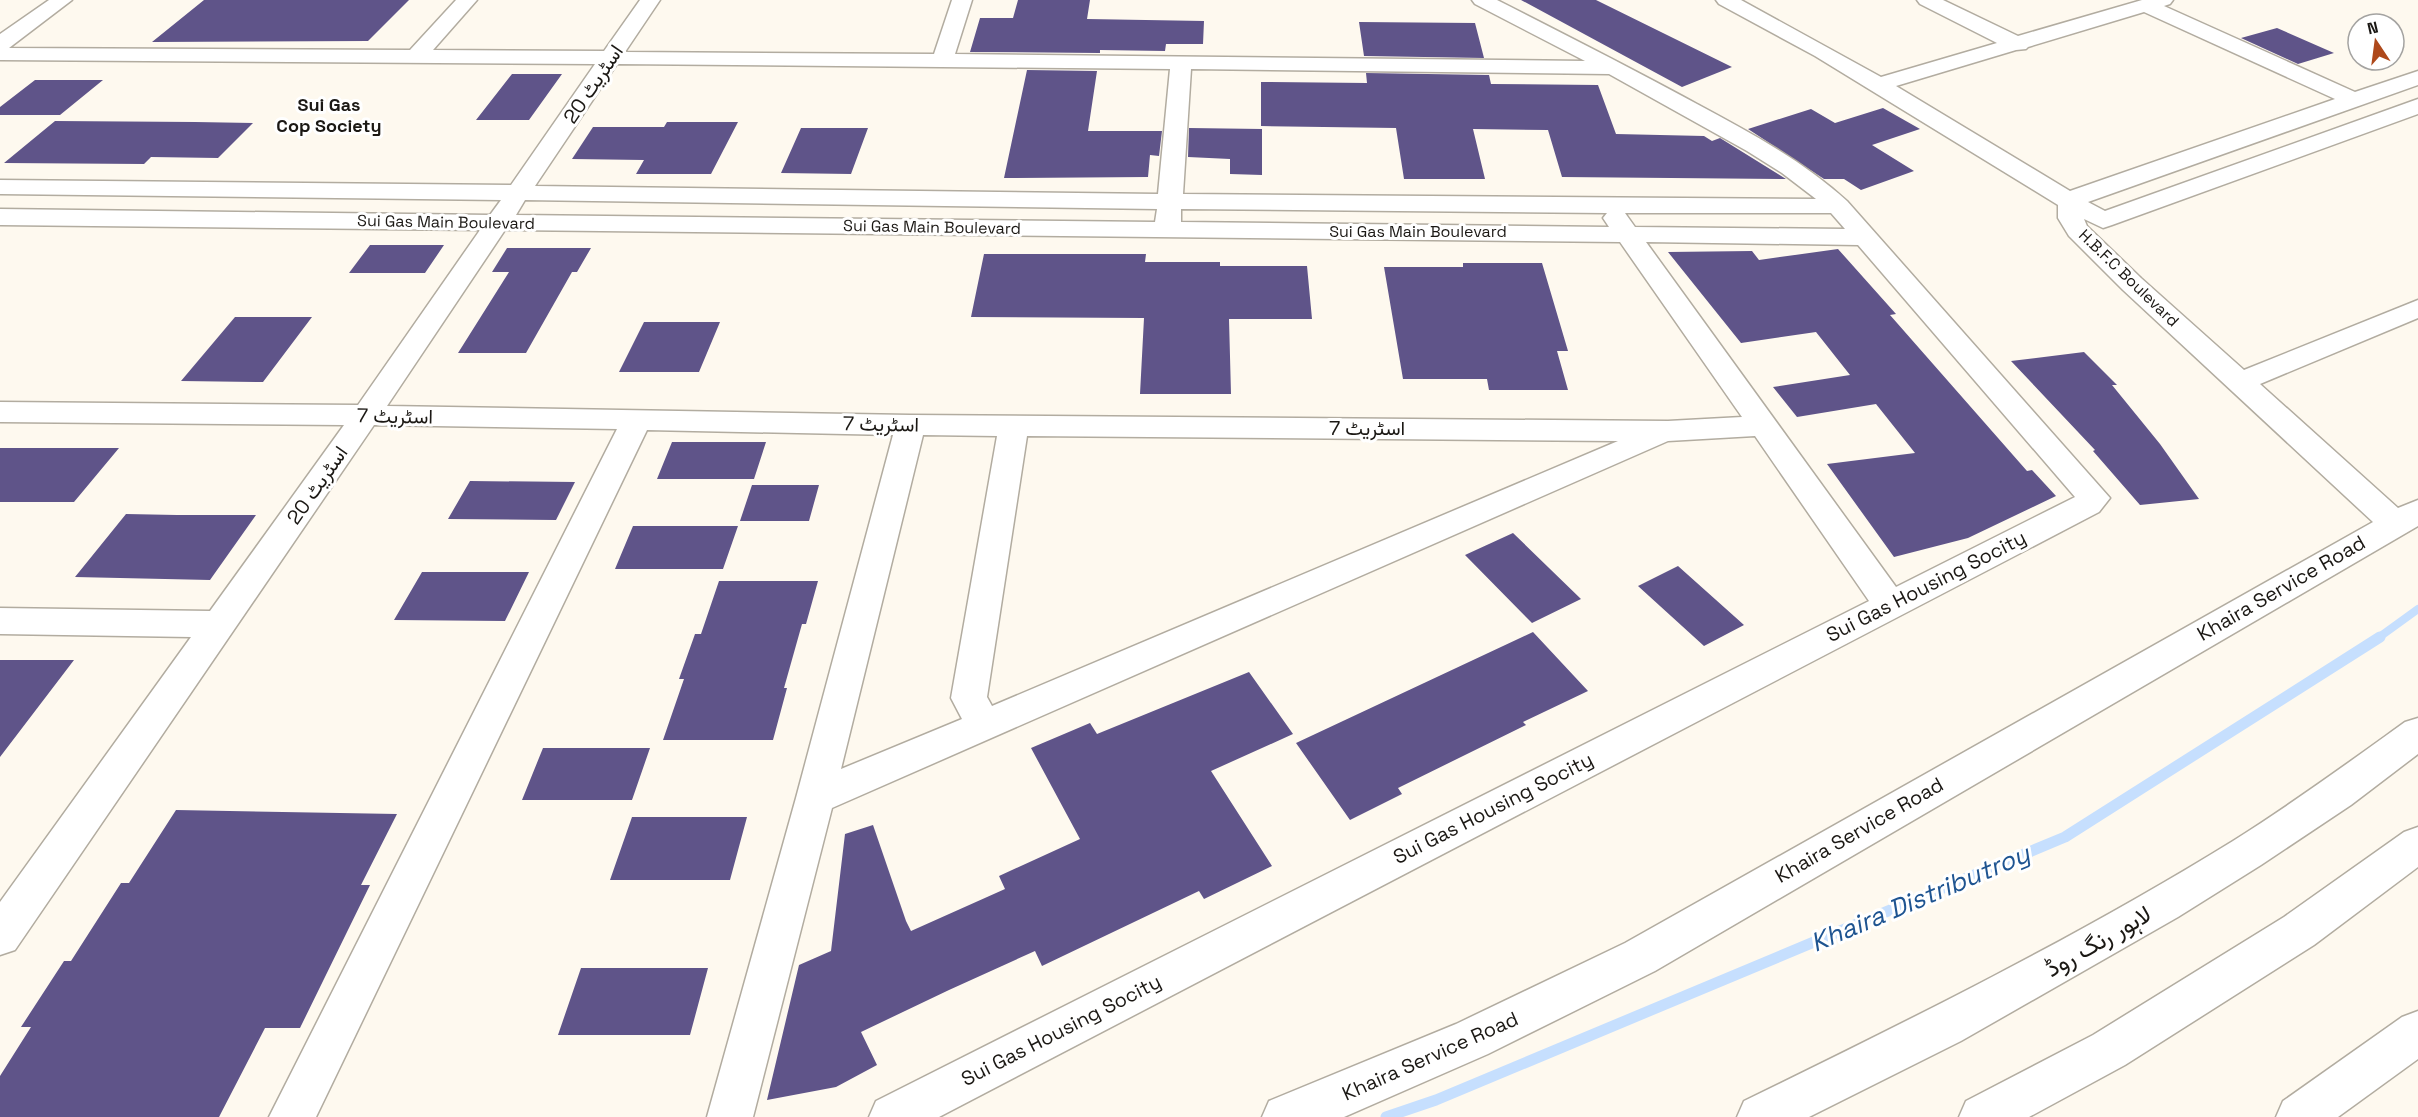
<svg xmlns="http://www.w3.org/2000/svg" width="2418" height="1117" font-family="'Space Grotesk',Vazirmatn,sans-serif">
<rect width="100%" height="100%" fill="#fef9ef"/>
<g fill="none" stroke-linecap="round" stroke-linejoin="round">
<!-- stream-far1 -->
<path stroke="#c6dffe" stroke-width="8" d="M2378,638L2418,609"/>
<!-- stream -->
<path stroke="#c6dffe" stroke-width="11" d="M1386,1117L1436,1100L2065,837L2380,637"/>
</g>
<!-- building -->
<path fill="#5f5489" d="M204,0H409L368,41L152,42Z
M1018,0H1090L1087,19L1204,21L1203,44H1166L1165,51L1100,50V53L970,52L980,18H1013Z
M1521,0H1596L1732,67L1682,87Z
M1359,22L1475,23L1484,58L1364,56Z
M2277,28L2334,53L2298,64L2241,38Z
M1027,70L1097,71L1088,131H1162L1159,156L1150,155L1148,177L1004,178Z
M1366,73L1489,75L1491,84L1598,85L1616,134L1704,136L1712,141L1720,138L1786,179L1562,177L1548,130L1473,129L1485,179H1404L1396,128L1261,126V82L1367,83Z
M512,74H562L529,120H476Z
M35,80H103L60,115H0V107Z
M1883,108L1920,129L1872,145L1914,171L1861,190L1844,179H1824L1748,129L1811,109L1835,123Z
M55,121L195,122L253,123L218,158L151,157L144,164L4,163Z
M667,122H738L711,174H636L644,160L572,159L593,127H664Z
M801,128H868L851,174L781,173Z
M1189,128L1262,129V175L1230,174V159L1188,157Z
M370,245H444L425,273H349Z
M507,248H591L577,272H572L526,353H458L509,272H492Z
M1838,249L1896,314L1890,315L2027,471L2032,470L2056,496L1968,538L1894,557L1827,464L1915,453L1876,404L1797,417L1773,387L1850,375L1816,332L1741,343L1668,252L1752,251L1759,260Z
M984,254H1146L1145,262H1220V266H1307L1312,319H1229L1231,394H1140L1144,318L971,317Z
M1463,263H1542L1568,351H1557L1568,390H1489L1487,379H1403L1384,267H1463Z
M235,317H312L263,382L181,381Z
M644,322H720L699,372H619Z
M2084,352L2117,385H2112L2160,444L2199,499L2140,505L2093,451L2095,450L2011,361Z
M672,442H766L754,479H657Z
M0,448H119L74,502H0Z
M470,481L575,482L556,520L448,519Z
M752,485H819L809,521H740Z
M126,514L177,515H256L210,580L75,577Z
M633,526H738L723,569H615Z
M1513,533L1581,599L1532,623L1465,555Z
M1678,566L1744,625L1704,646L1638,586Z
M422,572H529L505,621L394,620Z
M719,581H818L806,624H802L784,688H787L773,740H663L684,679H679L695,634H701Z
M1533,632L1588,691L1523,722L1526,725L1398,788L1402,794L1350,820L1296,743Z
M0,660H74L0,757Z
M1249,672L1293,734L1211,771L1272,866L1204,899L1199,891L1042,966L1035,951L949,990L861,1032L877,1065L836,1087L767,1100L799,965L831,951L845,834L873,825L906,921L911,931L1005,889L999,876L1080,839L1031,748L1090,723L1097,734Z
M543,748H650L632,800H522Z
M176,810L397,814L361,885H370L300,1028H265L219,1117H0V1076L31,1027H21L64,961H71L121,883H129Z
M632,817H747L730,880H610Z
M581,968H708L690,1035H558Z"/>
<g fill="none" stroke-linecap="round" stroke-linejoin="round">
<defs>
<path id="minor" d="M49,0H72L9,48L410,50L456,0H477L433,50L604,51L640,0H660L625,52L934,54L952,0H972L955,54L1585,61L1475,4L1472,0H1497C1564,34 1631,68 1697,104C1749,132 1802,160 1847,201L2110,498L2099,512L939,1117H869L876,1101L1869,601L1755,436L1668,441L832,808L753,1117H707L796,798L893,435L647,430L316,1117H269L617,429L374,425L15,950L0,955V902L191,637L0,634V608L210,611L344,425L0,422V402L358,405L480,230L0,225V209L490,215L501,200L0,194V180L511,185L595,64L0,60V34ZM617,64L1170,69L1158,194L535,186ZM1191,69L1609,74L1747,151L1782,173L1816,199L1183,194ZM525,200L1157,209L1155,222L516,215ZM1181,209L1607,213L1603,218L1609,227L1181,222ZM1625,213H1831L1845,229L1635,227ZM505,230L1620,242L1742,417L1668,421L910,415L387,406ZM1646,242L1858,245L2075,497L1896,587ZM923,435L997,436L951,698L962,719L841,769ZM1027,436L1618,441L992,706L987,697Z
M1716,0H1741L1881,77L1997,43L1920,4L1917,0H1943L2018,36L2142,0H2173L2170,4L2164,6L2355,92L2418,71V85L2088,202L2105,211L2418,99V114L2112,225L2103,228L2084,219L2087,226L2141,278L2244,370L2418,300V318L2260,384L2398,508L2418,500V526L1655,971L1488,1054L1344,1117H1262L1269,1101L1456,1024L1625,943L2373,522L2123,290L2069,236L2058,218V205L1815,56L1719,4ZM2144,12L2335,99L2070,191L1896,86L2016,50L2026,49L2028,47Z"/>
<path id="tertiary" d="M2418,1011V1059L2338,1117H2276L2283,1101L2402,1017Z"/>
<path id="motorway" d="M2418,718V754L2351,805L2261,865L2178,917L1961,1041L1809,1117H1737L1744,1101C1910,1020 2076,938 2233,841C2292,804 2348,763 2405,722Z
M2418,827V867L2314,945L2125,1065L2029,1117H1959L1966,1101L2093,1035L2284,917L2404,832Z"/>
</defs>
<!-- minor casing -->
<use href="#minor" stroke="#b2aca0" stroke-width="3"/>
<!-- tertiary casing -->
<use href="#tertiary" stroke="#b2aca0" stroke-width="3"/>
<!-- motorway casing -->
<use href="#motorway" stroke="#b2aca0" stroke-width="3"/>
<!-- minor -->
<use href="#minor" fill="#fff" fill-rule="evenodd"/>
<!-- tertiary -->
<use href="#tertiary" fill="#fff" fill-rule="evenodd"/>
<!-- motorway -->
<use href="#motorway" fill="#fff" fill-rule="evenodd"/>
</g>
<g text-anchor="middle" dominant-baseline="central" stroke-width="6" stroke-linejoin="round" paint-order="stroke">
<!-- far-street labels -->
<g font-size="16" fill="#1b1814" stroke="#fff">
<text transform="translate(446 222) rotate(1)">Sui Gas Main Boulevard</text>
<text transform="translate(932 227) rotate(1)">Sui Gas Main Boulevard</text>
<text x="1418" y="231">Sui Gas Main Boulevard</text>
<text transform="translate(2129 278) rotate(44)">H.B.F.C Boulevard</text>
</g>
<!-- far-neighbourhood labels -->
<g font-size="18" font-weight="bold" fill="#1b1814" stroke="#fff">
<text x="329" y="104">Sui Gas<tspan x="329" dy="21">Cop Society</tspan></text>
</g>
<!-- street labels -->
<g font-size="20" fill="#1b1814" stroke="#fff">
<text transform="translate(593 84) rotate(-56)">اسٹریٹ 20</text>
<text transform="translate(395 416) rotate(1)">اسٹریٹ 7</text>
<text transform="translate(881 424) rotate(1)">اسٹریٹ 7</text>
<text x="1367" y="428">اسٹریٹ 7</text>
<text transform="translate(317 485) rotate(-55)">اسٹریٹ 20</text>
<text transform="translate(1926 586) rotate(-27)">Sui Gas Housing Socity</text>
<text transform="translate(2281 588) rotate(-30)">Khaira Service Road</text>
<text transform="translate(1493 808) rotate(-27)">Sui Gas Housing Socity</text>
<text transform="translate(1859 830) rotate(-30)">Khaira Service Road</text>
<text transform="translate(1061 1030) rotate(-27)">Sui Gas Housing Socity</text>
<text transform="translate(1430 1056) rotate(-24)">Khaira Service Road</text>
</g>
<!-- near-street labels -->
<g font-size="24" fill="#1b1814" stroke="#fff">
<text transform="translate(2098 941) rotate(-30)">لاہور رنگ روڈ</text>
</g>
<!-- near-water labels -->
<g font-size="26" font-style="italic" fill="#1e5491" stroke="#fff">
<text transform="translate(1920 898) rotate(-23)">Khaira Distributroy</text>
</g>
</g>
<!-- north arrow -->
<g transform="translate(2376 42) rotate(347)"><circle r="28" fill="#ffffff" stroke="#a4a3a1" stroke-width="1.5"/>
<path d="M0-4.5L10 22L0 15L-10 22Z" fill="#ae491b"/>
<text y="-9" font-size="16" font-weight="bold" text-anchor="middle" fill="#1b1814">N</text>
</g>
</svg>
